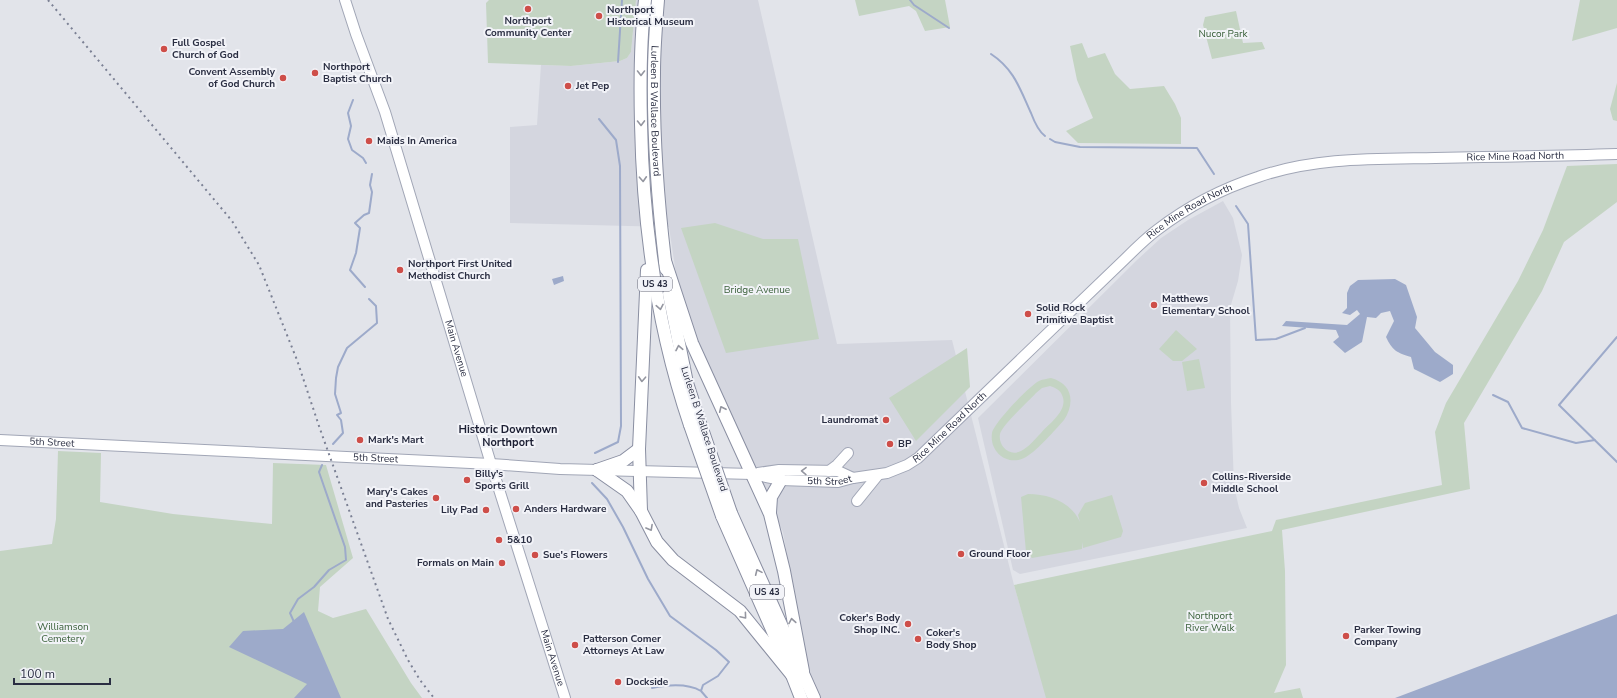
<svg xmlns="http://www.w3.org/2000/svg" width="1617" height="698" font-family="'Nunito Sans',sans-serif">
<rect width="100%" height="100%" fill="#e2e4ea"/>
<!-- built -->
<path fill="#d4d6df" d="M636,0H758L837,344L952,340L1014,585L1047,698H815L810,690L783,532L682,314L669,227L510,223V127L537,125L541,65L571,66L620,61L627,58L631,52Z
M1223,201L1233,218L1242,255L1238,281L1230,308L1231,402L1234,486L1239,508L1247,528L1020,574L1013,570L978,418L1137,260L1161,238L1188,220Z"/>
<!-- green -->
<path fill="#c4d4c3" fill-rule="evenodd" d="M489,0H636L631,52L627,58L620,61L571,66L488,63L486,3Z
M855,0H945L950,27L925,31L916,11L909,6L859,16Z
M1580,0H1617V28L1572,41Z
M1236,11L1243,43L1262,42L1265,49L1212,59L1203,25L1205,17Z
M1082,43L1088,58L1105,53L1115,74L1130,89L1164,86L1175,104L1181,118V144L1078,143L1066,131L1093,118L1077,80L1070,46Z
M1617,83V121L1613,120L1610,109Z
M1617,164V202L1564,242L1542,291L1464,423L1470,489L1282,530L1285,571L1286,665L1274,693L1300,688L1303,698H1046L1014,585L1272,531L1276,520L1442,485L1435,432L1446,403L1518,281L1543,230L1567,166Z
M715,223L763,239H798L819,339L726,353L681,228Z
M1176,330L1197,349L1182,361H1173L1159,349Z
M967,348L970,387L916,441L889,398Z
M1199,359L1205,388L1187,391L1182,362Z
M1051,378C1073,384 1075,403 1064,420C1054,431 1038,450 1026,457C1009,467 989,453 992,433C994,423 1029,386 1039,381C1043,379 1047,379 1051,378ZM1050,386C1056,388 1060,390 1062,395C1069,410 1050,423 1041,433C1035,439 1029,447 1021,451C1009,457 998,446 1000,434C1002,425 1029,401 1036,393L1042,388Z
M58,451L101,453L100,502L173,514L272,524L273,463L326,465L353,558L320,587L318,611L333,618L366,609L411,683L422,698H0V551L52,544L56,519Z
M1028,494C1049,494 1071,502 1080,522L1078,515L1085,503L1112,495L1123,531L1121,537L1083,548L1082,542V549L1032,558L1026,552L1021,497Z"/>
<!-- water -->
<path fill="#9daaca" d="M563,276L564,281L554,285L552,279Z
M1395,279L1406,285L1417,317L1415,328L1435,352L1453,365V374L1440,382L1414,369L1411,357C1397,353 1392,350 1386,337L1394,321L1390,311L1381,313L1376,318L1367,317L1362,342L1345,353L1333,342L1339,337L1336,330L1282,326L1286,321L1347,325L1360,314L1357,310L1350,315L1342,313L1347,308V293L1350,286L1358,280Z
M304,612L341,698H294L307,684L229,647L243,631L283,629Z
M1617,614V698H1395Z"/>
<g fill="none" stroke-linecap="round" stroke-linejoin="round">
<!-- stream -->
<path stroke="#9daaca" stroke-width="2" d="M910,0L914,5L949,28
M991,54C1014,69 1020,89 1031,113C1034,121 1038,131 1045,136
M618,62L622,0
M353,100L348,113L351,126L348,139L352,150L363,158L366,163
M1050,139L1055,142L1080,147L1197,148L1214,174
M1236,206L1248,224L1256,340L1276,339L1305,328
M365,287L350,270L356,253L360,228L355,223L364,215L369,213L372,192L370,185L372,174
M1617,337L1559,405L1617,462
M1493,395L1508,402L1522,428L1576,443L1595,440
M333,444L343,433L341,420L337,415L341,413L335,394L336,378L338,367L347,348L377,323L376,306L369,299
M595,453L618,442L621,426L620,166L616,140L599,119
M592,483L607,499L623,527L648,579L670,616L716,650L729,662L718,676L703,685L701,691L707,698
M294,622L290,613L298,599L314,587L329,570L346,560L345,547L319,472L322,465
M652,688C667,685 687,683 701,691"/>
<defs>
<g id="major">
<path id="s1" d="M345,0L356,34L385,112L491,464L565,698"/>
<path id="s2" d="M0,440L491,464L560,469L752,474L781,480L838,482L853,478L887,473L907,465L918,458L1125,259C1135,249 1145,239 1157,230C1187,207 1221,189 1258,177C1315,157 1376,159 1435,158C1496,157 1556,156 1617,154"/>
<path d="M829,471L837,465L848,453"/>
<path d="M758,473L779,470L838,471L853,478"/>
<path d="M857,501L878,475"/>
</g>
<g id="highway">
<path d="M645,0C640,41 640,83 641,124C643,226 657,328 690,425"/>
<path id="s3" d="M658,0C656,24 654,49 654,73C653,138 658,204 666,269"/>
<path d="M665,261L692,343L770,514L784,571L803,671"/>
<path d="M669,294L687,383L701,426"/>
<path d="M597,470L627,491L641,511L657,542L673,560L740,611L792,675"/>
<path d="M597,470L623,461L639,449"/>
<path d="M641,511L639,449L647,270"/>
<path d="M770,512L771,497L781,480"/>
<path d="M731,513L814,698"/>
<path d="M722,516L792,675L801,698"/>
</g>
</defs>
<!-- major casing -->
<use href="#major" stroke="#a1a6b6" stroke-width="12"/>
<!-- highway casing -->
<use href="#highway" stroke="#898ea1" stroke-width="14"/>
<!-- major -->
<use href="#major" stroke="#fff" stroke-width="10"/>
<!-- highway -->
<use href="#highway" stroke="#fff" stroke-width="12"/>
<!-- rail -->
<path stroke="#7b8094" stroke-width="2" stroke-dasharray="2 4" stroke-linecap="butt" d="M48,0L232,221L259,265L297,360L320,429L388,619L408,660L420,680L434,698"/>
<defs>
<path id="highway-bridge" d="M690,425L722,516
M701,426L731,513"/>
</defs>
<!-- highway-bridge casing -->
<use href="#highway-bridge" stroke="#898ea1" stroke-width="14" stroke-linecap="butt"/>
<!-- highway-bridge -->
<use href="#highway-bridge" stroke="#fff" stroke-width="12"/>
</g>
<!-- one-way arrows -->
<defs><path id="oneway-chevron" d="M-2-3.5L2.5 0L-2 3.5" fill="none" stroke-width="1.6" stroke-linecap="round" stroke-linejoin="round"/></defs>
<g stroke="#9496a0">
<use href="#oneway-chevron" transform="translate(641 73) rotate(90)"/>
<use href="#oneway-chevron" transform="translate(641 123) rotate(89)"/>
<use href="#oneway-chevron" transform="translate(643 179) rotate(87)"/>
<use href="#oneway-chevron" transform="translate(660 307) rotate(79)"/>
<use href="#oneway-chevron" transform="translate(679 348) rotate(-101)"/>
<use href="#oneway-chevron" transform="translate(642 379) rotate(93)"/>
<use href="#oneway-chevron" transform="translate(722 409) rotate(-115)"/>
<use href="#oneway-chevron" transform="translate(804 471) rotate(-179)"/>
<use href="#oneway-chevron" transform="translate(650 528) rotate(61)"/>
<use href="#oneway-chevron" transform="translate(758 572) rotate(-114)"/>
<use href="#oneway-chevron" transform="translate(744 616) rotate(50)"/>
<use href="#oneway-chevron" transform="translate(792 621) rotate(-100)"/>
</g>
<!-- markers -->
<g fill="#ce4e49" stroke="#f2f3f8" stroke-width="1.5">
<circle cx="528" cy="9" r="4"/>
<circle cx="599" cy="16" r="4"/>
<circle cx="164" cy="49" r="4"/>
<circle cx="315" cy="73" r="4"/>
<circle cx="283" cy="78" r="4"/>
<circle cx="568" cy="86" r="4"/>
<circle cx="369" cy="141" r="4"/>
<circle cx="400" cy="270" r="4"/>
<circle cx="1154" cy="305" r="4"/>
<circle cx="1028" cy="314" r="4"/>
<circle cx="886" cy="420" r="4"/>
<circle cx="360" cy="440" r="4"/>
<circle cx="890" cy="444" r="4"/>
<circle cx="467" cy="480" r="4"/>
<circle cx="1204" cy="483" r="4"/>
<circle cx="436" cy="498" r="4"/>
<circle cx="516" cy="509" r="4"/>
<circle cx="486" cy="510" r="4"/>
<circle cx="499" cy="540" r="4"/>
<circle cx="961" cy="554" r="4"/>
<circle cx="535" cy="555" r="4"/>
<circle cx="502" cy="563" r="4"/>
<circle cx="908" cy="624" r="4"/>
<circle cx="1346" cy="636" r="4"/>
<circle cx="918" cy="639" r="4"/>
<circle cx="575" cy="645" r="4"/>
<circle cx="618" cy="682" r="4"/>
</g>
<g text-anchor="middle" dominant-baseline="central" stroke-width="4" stroke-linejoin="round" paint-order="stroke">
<!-- shield labels -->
<g fill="#f2f3f8" stroke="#666979" stroke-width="1">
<rect x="638" y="277" width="34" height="14" rx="3"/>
<rect x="750" y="585" width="34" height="14" rx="3"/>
</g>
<g font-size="9" font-weight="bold" fill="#2a2e42">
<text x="655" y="284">US 43</text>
<text x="767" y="592">US 43</text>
</g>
<!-- poi labels -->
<g font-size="10" font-weight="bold" fill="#2a2e42" stroke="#f2f3f8" text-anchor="start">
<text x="607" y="10">Northport<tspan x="607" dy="12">Historical Museum</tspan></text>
<text x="528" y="21" text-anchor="middle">Northport<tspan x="528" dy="12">Community Center</tspan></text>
<text x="172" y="43">Full Gospel<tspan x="172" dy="12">Church of God</tspan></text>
<text x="323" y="67">Northport<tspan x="323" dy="12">Baptist Church</tspan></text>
<text x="275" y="72" text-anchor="end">Convent Assembly<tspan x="275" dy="12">of God Church</tspan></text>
<text x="576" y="86">Jet Pep</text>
<text x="377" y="141">Maids In America</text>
<text x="408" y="264">Northport First United<tspan x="408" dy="12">Methodist Church</tspan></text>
<text x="1162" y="299">Matthews<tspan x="1162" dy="12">Elementary School</tspan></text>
<text x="1036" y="308">Solid Rock<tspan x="1036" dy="12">Primitive Baptist</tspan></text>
<text x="878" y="420" text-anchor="end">Laundromat</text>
<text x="368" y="440">Mark's Mart</text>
<text x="898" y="444">BP</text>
<text x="475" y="474">Billy's<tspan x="475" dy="12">Sports Grill</tspan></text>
<text x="1212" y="477">Collins-Riverside<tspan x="1212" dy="12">Middle School</tspan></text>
<text x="428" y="492" text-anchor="end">Mary's Cakes<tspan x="428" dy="12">and Pasteries</tspan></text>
<text x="524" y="509">Anders Hardware</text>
<text x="478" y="510" text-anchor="end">Lily Pad</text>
<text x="507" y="540">5&amp;10</text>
<text x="969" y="554">Ground Floor</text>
<text x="543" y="555">Sue's Flowers</text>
<text x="494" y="563" text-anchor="end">Formals on Main</text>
<text x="900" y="618" text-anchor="end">Coker's Body<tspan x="900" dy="12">Shop INC.</tspan></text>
<text x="1354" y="630">Parker Towing<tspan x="1354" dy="12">Company</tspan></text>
<text x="926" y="633">Coker's<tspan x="926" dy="12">Body Shop</tspan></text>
<text x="583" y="639">Patterson Comer<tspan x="583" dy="12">Attorneys At Law</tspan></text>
<text x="626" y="682">Dockside</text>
</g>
<!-- park labels -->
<g font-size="10" fill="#375e37" stroke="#f2f3f8">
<text x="1223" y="34">Nucor Park</text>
<text x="757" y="290">Bridge Avenue</text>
<text x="1210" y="616">Northport<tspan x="1210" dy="12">River Walk</tspan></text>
<text x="63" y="627">Williamson<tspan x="63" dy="12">Cemetery</tspan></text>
</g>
<!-- street labels -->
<g font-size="10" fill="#2a2e42" stroke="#f2f3f8">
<text stroke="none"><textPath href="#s3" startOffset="111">Lurleen B Wallace Boulevard</textPath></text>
<text stroke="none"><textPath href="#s2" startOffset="1628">Rice Mine Road North</textPath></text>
<text stroke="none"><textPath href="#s2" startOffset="1292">Rice Mine Road North</textPath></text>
<text stroke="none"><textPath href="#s1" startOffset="366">Main Avenue</textPath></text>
<text stroke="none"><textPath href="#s2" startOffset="968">Rice Mine Road North</textPath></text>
<text transform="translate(704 429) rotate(72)">Lurleen B Wallace Boulevard</text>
<text stroke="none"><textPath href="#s2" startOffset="52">5th Street</textPath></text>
<text stroke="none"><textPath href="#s2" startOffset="376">5th Street</textPath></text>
<text stroke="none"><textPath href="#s2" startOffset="831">5th Street</textPath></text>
<text stroke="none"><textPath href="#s1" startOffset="690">Main Avenue</textPath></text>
</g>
<!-- neighbourhood labels -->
<g font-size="11" font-weight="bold" fill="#1c1f33" stroke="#f2f3f8">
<text x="508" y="429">Historic Downtown<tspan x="508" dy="13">Northport</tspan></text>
</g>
</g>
<!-- scale -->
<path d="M14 678v6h96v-6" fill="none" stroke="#2a2e42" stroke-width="2"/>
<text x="20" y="678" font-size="12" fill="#2a2e42" stroke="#f2f3f8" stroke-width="3" paint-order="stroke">100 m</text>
</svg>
